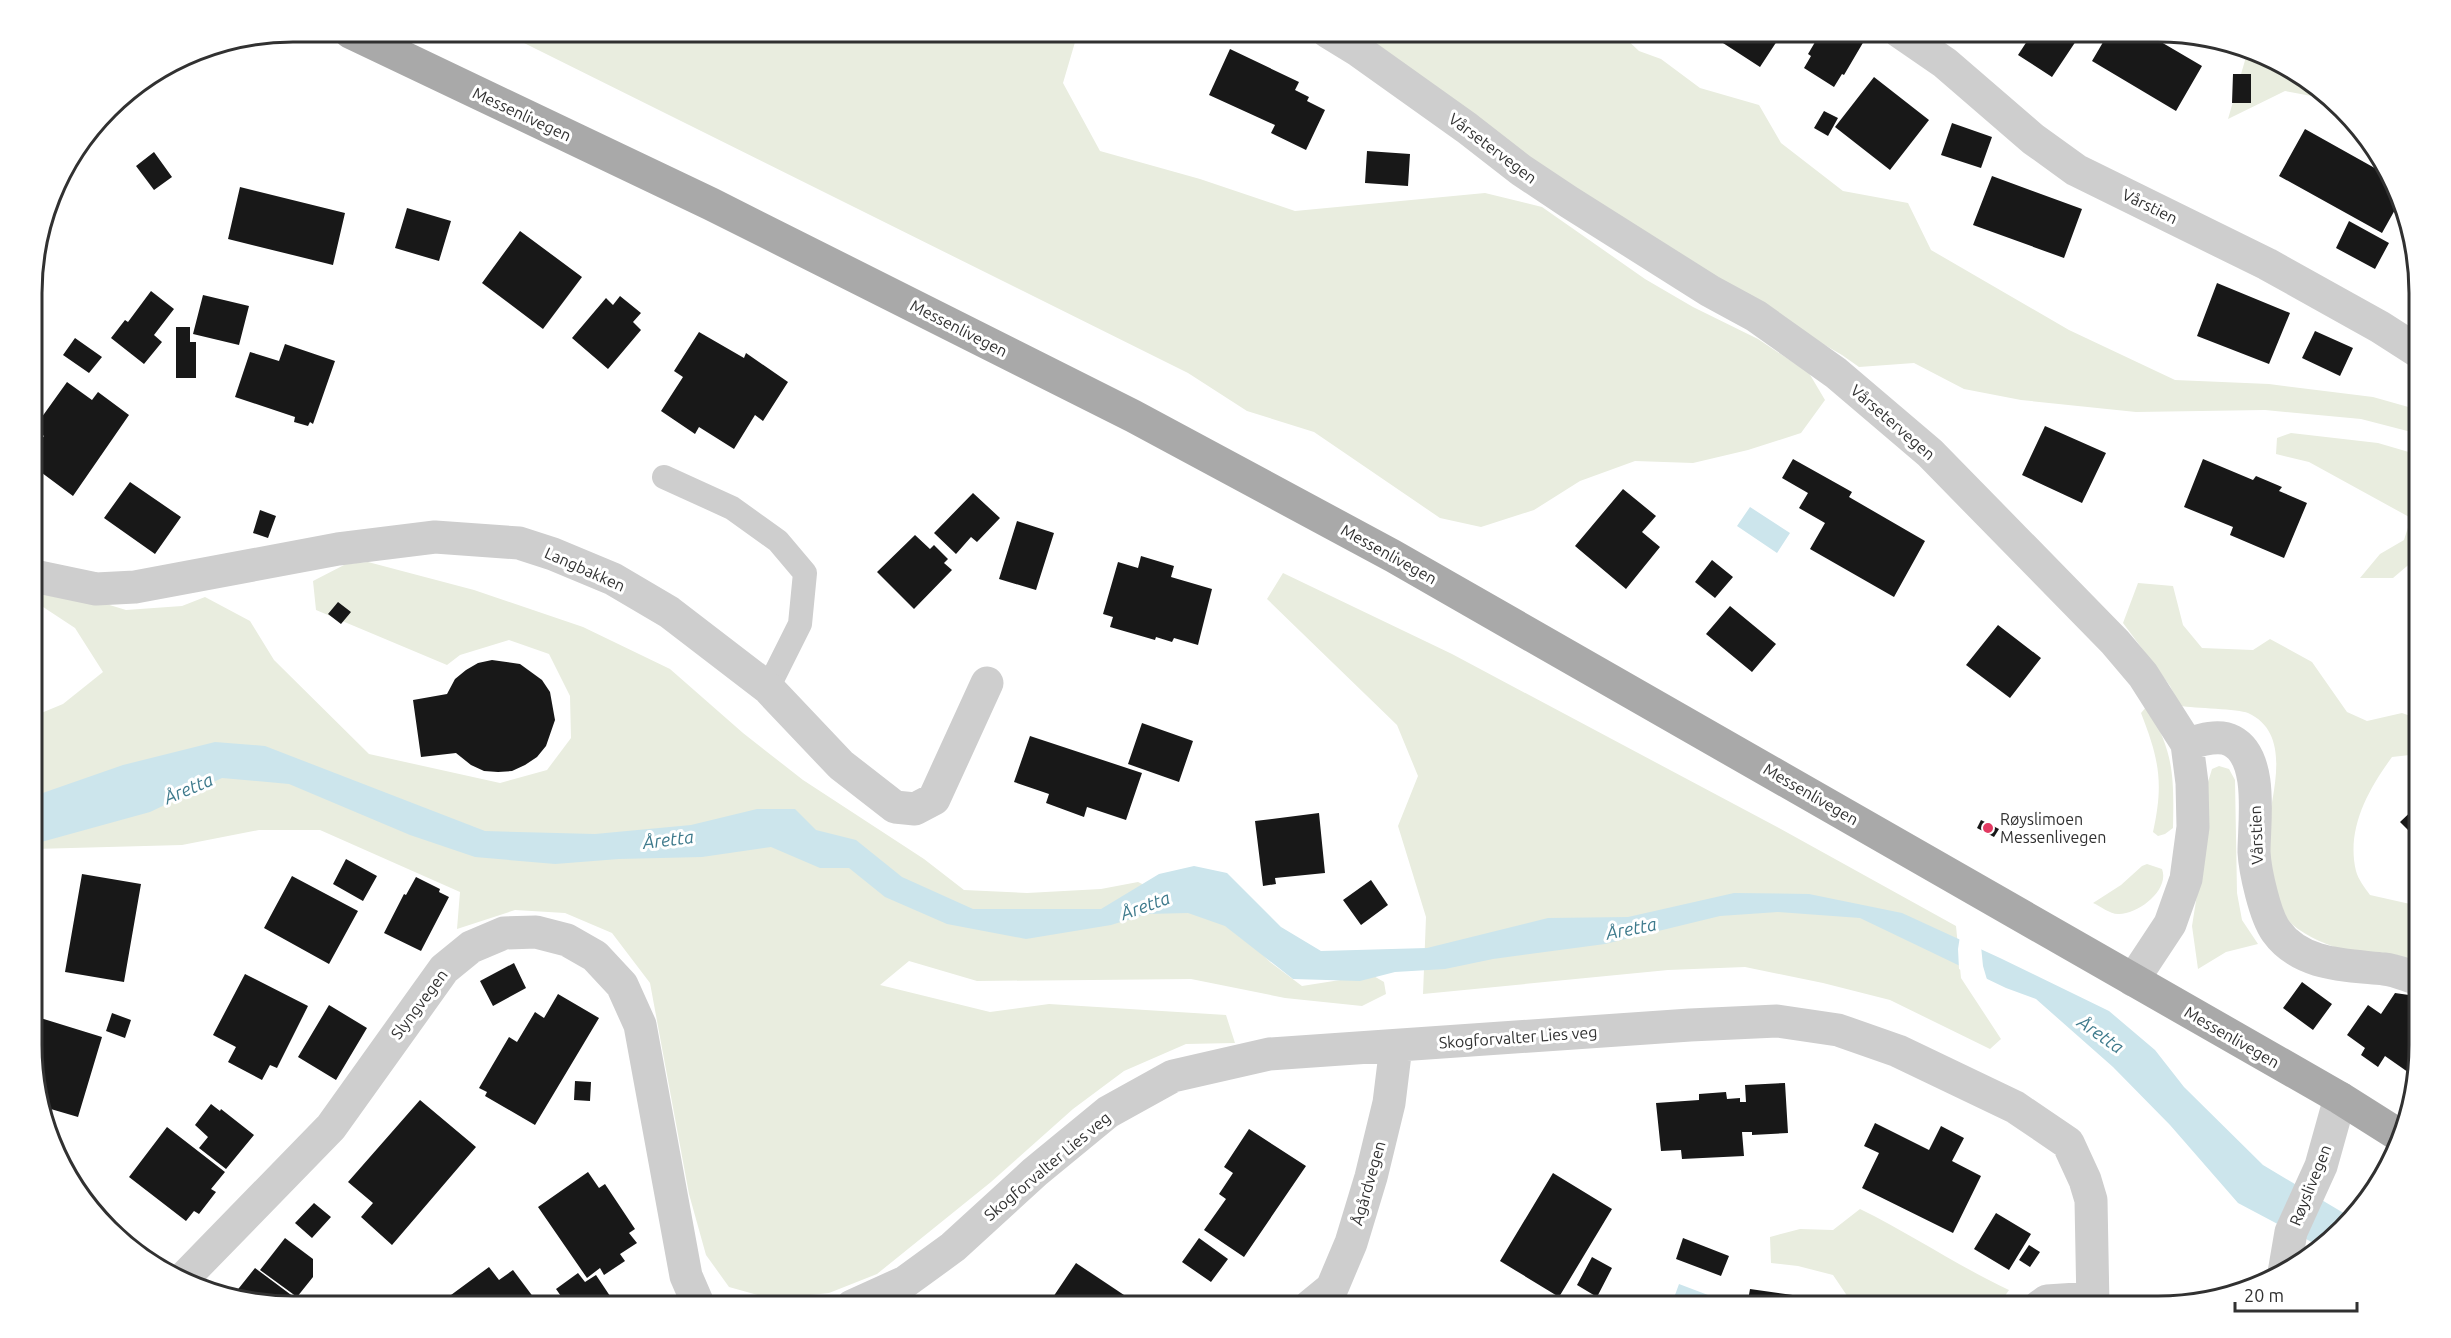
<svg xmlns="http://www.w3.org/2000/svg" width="2451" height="1338" font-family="Ubuntu,sans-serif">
<rect width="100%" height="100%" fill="#fff"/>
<!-- green -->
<path fill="#e9eddf" d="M505,32H1078L1063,83L1100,151L1200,179L1295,211L1485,193L1542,207L1645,279L1693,307L1758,339L1809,373L1825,400L1801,433L1748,450L1693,463L1635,461L1580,481L1534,510L1481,527L1440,518L1314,432L1247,411L1188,373L520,41Z
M1345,32H1596L1622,35L1639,51L1661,59L1700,88L1759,105L1781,143L1843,191L1908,203L1931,250L2069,330L2175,380L2269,384L2373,397L2419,410V434L2361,419L2265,410L2136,412L2021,400L1964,389L1914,363L1859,367L1842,355L1693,269Z
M2248,50L2289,66L2322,98L2285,91L2228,119Z
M2291,433L2378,443L2419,455V560L2413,561L2393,578H2360L2380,554L2404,540L2411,518L2309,462L2276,454L2277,438Z
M368,562L474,590L583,627L670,669L743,733L803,780L924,859L964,890L1027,893L1101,889L1138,882L1237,929L1270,962L1302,986L1372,975L1384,982L1386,994L1362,1006L1285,998L1191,979L977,981L909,961L880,985L990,1012L1049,1004L1226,1015L1235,1043L1186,1044L1124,1071L1073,1109L991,1182L877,1274L829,1293L772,1299L729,1287L706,1255L689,1194L650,983L612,933L565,913L515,910L457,929L460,892L320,830H259L182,845L34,849V716L63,704L103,672L75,628L34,601V582L126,610L182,606L205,597L250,621L274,660L369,754L500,783L547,770L571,738L570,696L549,654L509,640L460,655L447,665L316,610L313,581L346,564Z
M1283,573L1452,654L1779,828L1956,926L1961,978L2001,1039L1990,1049L1890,1000L1823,983L1745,967L1668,970L1423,994L1426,917L1398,826L1418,776L1397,725L1267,599Z
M2138,583L2173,586L2183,625L2202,648L2253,650L2270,639L2312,662L2347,712L2367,721L2402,713L2419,719V754L2392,757C2368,790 2346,829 2356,871C2358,879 2365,888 2370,895L2419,906V967C2379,958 2333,953 2298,929C2293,925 2282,916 2280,909C2276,901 2266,842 2267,833C2271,796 2294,734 2248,713C2239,709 2194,708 2180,706L2170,686L2123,623Z
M2147,706C2174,753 2174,775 2173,828L2165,834L2158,836L2153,832C2164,783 2159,759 2141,713Z
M2219,766L2229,769L2235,780L2237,893L2242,920L2258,944L2226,952L2198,969L2192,926L2199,882L2208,782L2212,769Z
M2147,864L2162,869C2170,890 2138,915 2118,914C2110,914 2100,906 2093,903L2121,885L2142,866Z
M1860,1209C1911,1234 1958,1266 2009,1290L1998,1306H1854L1833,1275L1798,1266L1771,1263L1770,1237L1800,1229L1833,1230Z"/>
<!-- water -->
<path fill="#cce5ec" d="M1750,507L1790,533L1777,553L1737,526Z
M215,742L265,746L485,831L595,834L691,825L757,809H795L816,830L856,840L902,877L973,909H1101L1159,874L1194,866L1227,873L1281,927L1321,951L1427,948L1548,918L1628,917L1734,893L1809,894L1902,913L2000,958L2109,1011L2155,1050L2184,1087L2263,1165L2352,1218L2343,1230L2321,1247L2238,1203L2170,1125L2113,1067L2036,999L2006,988L1860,918L1778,912L1720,916L1605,944L1493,959L1445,969L1395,972L1360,981L1293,979L1225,926L1188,913L1147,914L1111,925L1026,939L947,924L885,897L849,868H820L771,847L702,857L619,859L555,864L475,857L410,835L289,784L222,778L150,812L34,844V796L123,765Z
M1679,1284L1708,1295L1704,1306H1671Z"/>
<!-- pier -->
<path fill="#fff" d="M1960,936L1981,946L1983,966L1988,983L1959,969L1958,949Z"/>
<!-- building -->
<path fill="#181818" d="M1706,32H1783L1760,67Z
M1821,32H1847L1864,41L1844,75L1842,74L1834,87L1804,68L1811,56L1808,54Z
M2033,32H2060L2076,41L2052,77L2018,55Z
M2109,32H2144L2202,66L2176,111L2092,61Z
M1230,49L1299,82L1295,90L1309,97L1307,101L1325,110L1306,150L1271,133L1275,125L1209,95Z
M2233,74H2251V103H2232Z
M1874,77L1929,120L1890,170L1835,127Z
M1824,111L1838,118L1828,136L1814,128Z
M1952,123L1992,137L1981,168L1941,155Z
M2305,129L2389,176L2401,199L2382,233L2279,176Z
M1367,151L1410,154L1408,186L1365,183Z
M154,152L172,177L154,190L136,166Z
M1992,176L2082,209L2064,258L1973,225Z
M240,187L345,213L333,265L228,239Z
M407,208L451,221L439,261L395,248Z
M2349,221L2389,243L2375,269L2336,248Z
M520,231L582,277L543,329L482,283Z
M2217,283L2290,313L2269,364L2197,336Z
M151,291L174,309L154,335L162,342L144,364L111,338L125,320L128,322Z
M203,295L249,306L239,345L193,334Z
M620,296L641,313L633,322L641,330L608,369L572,338L606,298L613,305Z
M176,327H190V342H196V378H176Z
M2315,331L2353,348L2340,376L2302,358Z
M699,332L744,358L746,353L788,382L763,421L755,415L734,449L699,427L695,434L661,411L683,377L674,371Z
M75,338L102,357L89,373L63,355Z
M285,344L335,361L313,424L310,422L308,426L294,422L295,417L235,397L250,352L279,361Z
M67,382L92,400L98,392L129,415L73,496L34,467V450L44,436L34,428Z
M2045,426L2106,453L2082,503L2022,475Z
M1793,459L1852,492L1849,497L1925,541L1894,597L1810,549L1825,523L1799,508L1808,493L1782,478Z
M2203,459L2253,480L2256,476L2282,487L2279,491L2307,503L2284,558L2230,535L2233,527L2184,507Z
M130,482L181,517L155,554L104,518Z
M1623,489L1656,516L1642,532L1660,547L1626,589L1575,546Z
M973,493L1000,518L977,542L971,537L956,554L934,533Z
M260,510L276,516L268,538L253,533Z
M1017,521L1054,533L1036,590L999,579Z
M915,535L930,549L934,545L948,559L944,563L952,570L914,609L877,572Z
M1141,556L1174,566L1171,577L1212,589L1198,645L1174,638L1172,642L1156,637L1155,640L1110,627L1113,617L1103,614L1118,562L1138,568Z
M1712,560L1733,577L1715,598L1695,582Z
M338,602L351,612L341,624L328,614Z
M1730,606L1776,644L1752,672L1706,634Z
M1998,625L2041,658L2010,698L1966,665Z
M492,660L520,664L542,680L550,692L555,720L546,746L537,757L525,765L512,771L498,772L484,771L471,765L456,753L421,757L413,700L447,694L455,679L466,670L478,663Z
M1142,723L1193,741L1179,782L1128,764Z
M1030,736L1142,773L1126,820L1087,807L1084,817L1046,803L1049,794L1014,782Z
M2419,804V841L2400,822Z
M1319,813L1325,873L1275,878L1276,884L1263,886L1255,821Z
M1981,820L1999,829L1994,837L1977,828Z
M346,859L377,876L363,901L333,884Z
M82,874L141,884L124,982L65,972Z
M292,876L358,911L329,964L264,928Z
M416,877L440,889L439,892L449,897L421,951L384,933L404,894L406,895Z
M1371,880L1388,905L1361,925L1343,900Z
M514,963L526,988L493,1006L480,981Z
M245,974L308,1006L277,1068L270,1065L262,1080L228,1062L236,1047L213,1035Z
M2302,982L2332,1004L2313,1030L2283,1008Z
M2395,993L2409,995L2419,1002L2411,1014L2419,1020V1062L2415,1077L2385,1056L2378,1067L2361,1055L2365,1048L2347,1035L2368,1005L2381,1014Z
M558,994L599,1018L535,1125L485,1096L487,1092L479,1088L509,1037L517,1042L535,1012L544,1018Z
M329,1005L367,1028L336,1080L298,1057Z
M112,1013L131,1020L125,1038L106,1031Z
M34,1016L102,1037L78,1117L44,1107L34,1079Z
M575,1081L591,1082L590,1101L574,1100Z
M1785,1083L1788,1133L1752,1135V1132H1742L1744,1156L1682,1159L1681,1150L1661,1151L1656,1103L1699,1100V1094L1726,1092L1727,1099L1740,1098V1102H1746L1745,1085Z
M420,1100L476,1147L392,1245L361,1217L373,1203L348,1182Z
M211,1104L220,1111L221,1109L254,1135L226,1169L199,1148L208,1137L195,1125Z
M1875,1123L1929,1150L1941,1126L1964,1138L1952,1161L1981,1176L1953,1233L1862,1188L1879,1153L1864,1146Z
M167,1127L225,1172L211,1189L216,1192L199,1214L194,1211L186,1221L129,1177Z
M1249,1129L1306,1166L1244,1257L1204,1230L1226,1199L1219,1194L1233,1173L1224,1167Z
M588,1172L599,1188L605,1184L635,1229L629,1233L637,1243L620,1254L625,1261L604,1275L600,1268L587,1278L538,1207Z
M1553,1173L1612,1209L1559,1297L1500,1261Z
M314,1203L331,1217L312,1238L295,1223Z
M1996,1213L2031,1234L2009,1270L1974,1249Z
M285,1238L313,1259V1277L297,1297L260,1270Z
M1199,1238L1228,1259L1211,1282L1182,1262Z
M1683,1238L1729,1256L1721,1276L1676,1259Z
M2029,1245L2040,1252L2030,1267L2019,1260Z
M1592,1257L1612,1268L1597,1297L1577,1285Z
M1076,1263L1127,1297L1121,1306H1047Z
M489,1267L499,1280L513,1270L540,1306H460L451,1295Z
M255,1268L306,1306L231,1298Z
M578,1273L585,1282L596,1275L616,1305L568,1306L556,1289Z
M1750,1289L1822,1299L1821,1306H1747Z"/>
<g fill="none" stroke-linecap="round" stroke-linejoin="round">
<!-- service -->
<path stroke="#cecece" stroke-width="24" d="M664,477L732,508L778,541L805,573L800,624L768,688"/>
<!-- minor -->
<path stroke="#cecece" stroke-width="33" d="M1328,32L1359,51L1467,128L1521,170L1569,202L1710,291L1756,316L1836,373L1930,453L2115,642L2143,675L2187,744L2192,783L2193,827L2186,879L2170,924L2133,980
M1900,32L1945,63L2033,139L2076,170L2267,264L2380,327L2419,352
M34,576L96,589L135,587L338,549L435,537L519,543L553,554L613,579L669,612L768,688L841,765L895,807L915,809L934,799L987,683
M2187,744C2200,740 2219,734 2232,741C2264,758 2254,822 2254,852C2255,871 2265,916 2276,931C2301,966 2346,965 2384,969C2396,970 2408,976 2419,979
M182,1280L331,1127L444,969L471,947L504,933L536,932L567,940L595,956L622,985L640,1025L686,1276L699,1306
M852,1306L905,1282L953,1247L1035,1172L1108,1112L1173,1076L1269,1054L1690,1025L1777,1021L1838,1030L1898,1051L2015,1107L2068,1143L2085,1180L2091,1200L2093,1306
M1310,1306L1332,1288L1351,1243L1371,1177L1389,1103L1396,1046
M2040,1306L2047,1301L2093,1298"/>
<!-- tertiary -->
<path stroke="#cecece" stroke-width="33" d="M2284,1273L2291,1232L2321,1166L2340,1098"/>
<!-- primary -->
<path stroke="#a9a9a9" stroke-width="33" d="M350,32L711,204L1133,416L1393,556L2340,1098L2397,1134"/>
</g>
<!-- markers -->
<circle fill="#e13961" stroke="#fff" stroke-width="2" cx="1988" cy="828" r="6"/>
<g text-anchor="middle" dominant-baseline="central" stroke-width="6" stroke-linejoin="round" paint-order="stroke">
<!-- street labels -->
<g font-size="16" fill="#313131" stroke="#fff">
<text transform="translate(522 114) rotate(25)">Messenlivegen</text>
<text transform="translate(1493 148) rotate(37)">Vårsetervegen</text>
<text transform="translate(2150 206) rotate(26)">Vårstien</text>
<text transform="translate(959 328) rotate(27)">Messenlivegen</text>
<text transform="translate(1893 422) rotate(41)">Vårsetervegen</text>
<text transform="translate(1389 554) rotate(29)">Messenlivegen</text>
<text transform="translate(585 569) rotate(24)">Langbakken</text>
<text transform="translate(1811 794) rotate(30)">Messenlivegen</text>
<text transform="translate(2256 835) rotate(-92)">Vårstien</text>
<text transform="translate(419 1004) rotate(-53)">Slyngvegen</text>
<text transform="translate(1518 1037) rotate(-4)">Skogforvalter Lies veg</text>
<text transform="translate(2232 1037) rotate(30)">Messenlivegen</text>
<text transform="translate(1047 1166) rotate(-40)">Skogforvalter Lies veg</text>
<text transform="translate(1368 1183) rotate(-74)">Ågårdvegen</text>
<text transform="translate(2310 1185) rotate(-68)">Røyslivegen</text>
</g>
<!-- poi labels -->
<g font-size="16" fill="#313131" stroke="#fff" text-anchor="start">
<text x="2000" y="819">Røyslimoen<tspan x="2000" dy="18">Messenlivegen</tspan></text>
</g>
<!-- water labels -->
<g font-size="18" font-style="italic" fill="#3e7a8c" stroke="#fff">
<text transform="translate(188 788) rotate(-23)">Åretta</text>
<text transform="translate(668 839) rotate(-7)">Åretta</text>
<text transform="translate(1145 905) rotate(-20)">Åretta</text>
<text transform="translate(1631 928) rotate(-11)">Åretta</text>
<text transform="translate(2101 1034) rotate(35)">Åretta</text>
</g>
</g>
<!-- crop -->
<path d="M0 0H2451V1338H0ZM293 42H2158A251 251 0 0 1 2409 293V1045A251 251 0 0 1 2158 1296H293A251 251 0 0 1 42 1045V293A251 251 0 0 1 293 42Z" fill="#fff" fill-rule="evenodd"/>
<path fill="none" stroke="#313131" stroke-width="3" d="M293 42H2158A251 251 0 0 1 2409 293V1045A251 251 0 0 1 2158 1296H293A251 251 0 0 1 42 1045V293A251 251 0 0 1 293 42Z"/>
<!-- scale -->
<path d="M2235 1302v9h122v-9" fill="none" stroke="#313131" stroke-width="3"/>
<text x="2244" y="1302" font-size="18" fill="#313131" stroke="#ffffff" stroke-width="4.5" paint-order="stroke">20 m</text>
</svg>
